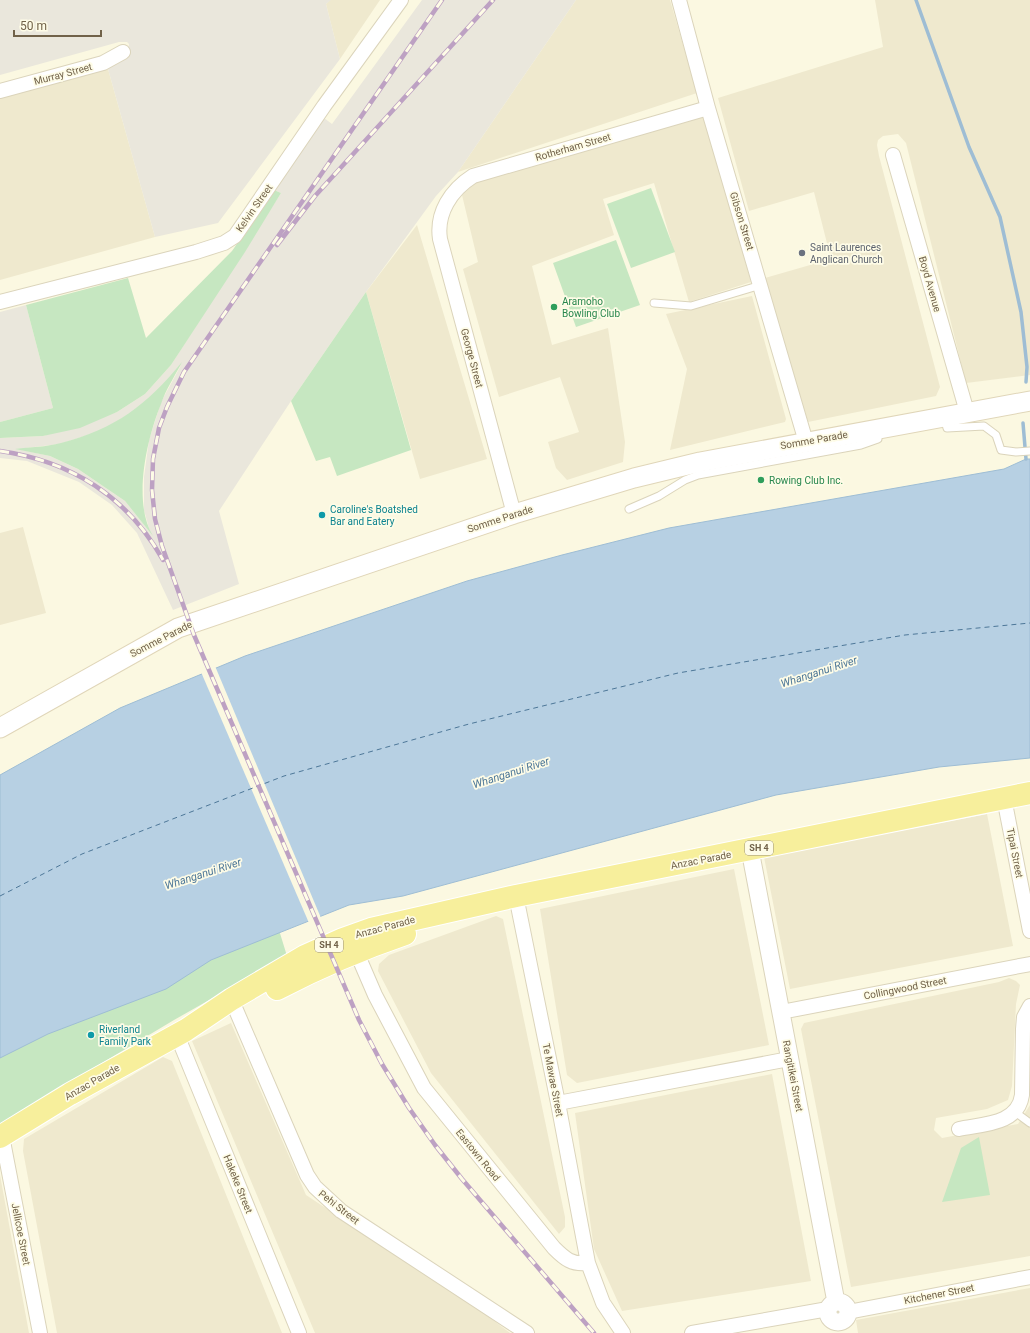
<svg xmlns="http://www.w3.org/2000/svg" width="1030" height="1333" font-family="Roboto,sans-serif">
<rect width="100%" height="100%" fill="#fbf8e1"/>
<!-- residential -->
<path fill="#efe9ce" d="M330,0H380L340,59L326,4Z
M576,0H670L697,93L458,172Z
M875,0H1030V375L966,383L906,143L898,134L883,136L878,140L877,145L879,156L940,387L936,396L808,422L765,278L831,259L814,192L749,211L718,98L883,47Z
M108,69L155,237L0,280V98Z
M704,115L751,282L689,302L654,183L603,199L614,235L532,266L552,345L608,328L625,442L623,462L567,480L556,468L548,442L579,432L560,377L499,397L463,269L478,262L462,195L473,182Z
M417,225L487,459L420,479L366,292Z
M752,296L786,419L785,422L670,450L687,369L666,314Z
M23,527L46,613L0,625V533Z
M987,814L1013,946L790,989L764,857Z
M734,869L769,1045L577,1083L567,1075L540,909Z
M496,916L503,919L504,924L565,1217V1227L559,1234L431,1073L378,971L379,964L389,955Z
M1009,978L1016,981L1020,985L1016,1004L1012,1086L1008,1100L987,1109L936,1118L934,1130L942,1138L1018,1124L1030,1105V1256L851,1287L801,1029L804,1023L999,982Z
M231,1023L306,1195L477,1308L510,1333H315L192,1041Z
M163,1057L172,1061L282,1333H57L23,1151L24,1139Z
M772,1074L811,1281L622,1311L594,1249L575,1113Z
M0,1175L29,1333H0Z
M1030,1288V1333H858L856,1320Z"/>
<!-- industrial -->
<path fill="#eae7dc" fill-rule="evenodd" d="M0,0H331L326,4L340,59L218,223L155,237L108,69L128,51L129,44L127,42H119L0,75Z
M422,0H576L458,172L436,196L366,292L291,401L219,511L239,584L173,610L137,533L112,505L79,482L27,461L0,458V438L43,436L117,412L145,394L171,365L281,193L274,190L324,118L332,124ZM181,365L161,402L149,440L144,477V510L150,532L125,501L78,469L50,456L17,449L60,444L103,430L136,410L163,386Z
M26,305L53,408L0,422V312Z"/>
<!-- green -->
<path fill="#c6e7c1" d="M651,188L675,252L631,268L607,204Z
M274,190L281,193L245,252L171,365L145,394L117,412L80,428L43,436L0,438V422L53,408L26,305L128,278L146,338L232,251Z
M616,240L640,305L576,327L553,263Z
M366,292L411,450L337,476L330,457L316,461L291,401Z
M182,362C175,376 166,389 161,404C147,438 132,502 153,536L125,501L78,469L50,456L15,449C30,447 46,447 61,443C115,429 147,405 182,362Z
M279,930L287,956L174,1020L0,1124V1051Z
M979,1137L990,1195L942,1202L961,1148Z"/>
<!-- water -->
<path fill="#b7d0e3" stroke="#9ebdd4" d="M1026,459H1030V758L939,767L776,795L403,896L349,905L211,960L166,989L48,1034L0,1058V775L120,708L245,656L467,581L562,555L669,528L1004,469Z"/>
<!-- pier -->
<path fill="#fbf8e1" d="M215,666L321,918L309,923L201,672Z"/>
<g fill="none" stroke-linecap="round" stroke-linejoin="round">
<!-- stream -->
<path stroke="#9ebdd4" stroke-width="3.5" d="M916,0L969,147L1000,217L1021,312L1027,367L1026,382
M1023,423L1026,459"/>
<!-- ferry -->
<path stroke="#4d7798" stroke-width="1" stroke-dasharray="5 4" stroke-linecap="butt" d="M0,896L82,854L284,776L469,724L678,673L905,635L1030,623"/>
<defs>
<path id="service" d="M654,303L691,306L761,285
M944,417L947,428L984,426L996,435L1001,450L1016,452L1030,451
M629,509L659,496L685,480L698,475L861,445L878,439V430
M1015,1112L1030,1123"/>
<path id="minor" d="M679,0L708,108L806,442
M0,91L103,63L123,52
M893,155L967,412
M0,302L196,252L224,243L235,236L324,106L401,0
M514,514L440,239C436,213 451,190 473,176L708,108
M1004,798L1030,931
M516,896L558,1103L588,1263L603,1303L623,1333
M356,951L375,995L424,1088L554,1248C565,1259 572,1265 588,1263
M236,1010L307,1175L315,1187L341,1211L527,1333
M781,1012L1030,964
M177,1035L299,1333
M558,1103L789,1059
M959,1129C982,1124 1018,1125 1022,1095L1023,1029L1024,1017L1030,1006
M2,1136L40,1333
M848,1312L1030,1277
M692,1333L828,1309"/>
<path id="tertiary" d="M750,850L836,1302
M828 1312a10 10 0 1 1 20 0a10 10 0 1 1-20 0Z"/>
<path id="secondary" d="M0,728L178,628L514,514L634,478L700,462L1030,401"/>
<path id="primary" d="M277,989C319,967 361,949 405,934
M0,1137L70,1094L186,1030L232,999L305,956L343,939L371,929L516,896L1030,793"/>
</defs>
<!-- service casing -->
<use href="#service" stroke="#dbd4bb" stroke-width="9"/>
<!-- minor casing -->
<use href="#minor" stroke="#dbd4bb" stroke-width="16"/>
<!-- tertiary casing -->
<use href="#tertiary" stroke="#dbd4bb" stroke-width="19"/>
<!-- secondary casing -->
<use href="#secondary" stroke="#e0d6b9" stroke-width="21"/>
<!-- primary casing -->
<use href="#primary" stroke="#fff" stroke-width="24"/>
<!-- service -->
<use href="#service" stroke="#fff" stroke-width="7"/>
<!-- minor -->
<use href="#minor" stroke="#fff" stroke-width="14"/>
<!-- tertiary -->
<use href="#tertiary" stroke="#fff" stroke-width="17"/>
<!-- secondary -->
<use href="#secondary" stroke="#fff" stroke-width="19"/>
<!-- primary -->
<use href="#primary" stroke="#f7ef9c" stroke-width="22"/>
<defs>
<path id="rail" d="M442,0L184,372L167,407L159,428L153,459L152,490L155,519L162,546L194,635L359,1020L382,1064L409,1108L435,1145L462,1179L594,1333
M277,245L315,196L493,0
M0,451C71,461 128,497 163,560"/>
</defs>
<!-- rail casing -->
<use href="#rail" stroke="#bda1c3" stroke-width="4.5"/>
<!-- rail -->
<use href="#rail" stroke="#fefce7" stroke-width="3" stroke-dasharray="9" stroke-linecap="butt"/>
</g>
<!-- markers -->
<circle fill="#6b7280" stroke="#fefce7" stroke-width="1.5" cx="802" cy="253" r="4"/>
<g fill="#2e9e5b" stroke="#fefce7" stroke-width="1.5">
<circle cx="554" cy="307" r="4"/>
<circle cx="761" cy="480" r="4"/>
</g>
<g fill="#0f9aa8" stroke="#fefce7" stroke-width="1.5">
<circle cx="322" cy="515" r="4"/>
<circle cx="91" cy="1035" r="4"/>
</g>
<g text-anchor="middle" dominant-baseline="central" stroke-width="3.5" stroke-linejoin="round" paint-order="stroke">
<!-- shield labels -->
<g fill="#fefce7" stroke="#9b9078" stroke-width="1">
<rect x="745" y="841" width="28" height="14" rx="3"/>
<rect x="315" y="938" width="28" height="14" rx="3"/>
</g>
<g font-size="9" font-weight="bold" fill="#716249">
<text x="759" y="848">SH 4</text>
<text x="329" y="945">SH 4</text>
</g>
<!-- street labels -->
<g font-size="10" fill="#716249" stroke="#fefce7">
<text transform="translate(63 74) rotate(-15)">Murray Street</text>
<text transform="translate(573 147) rotate(-16)">Rotherham Street</text>
<text transform="translate(254 208) rotate(-55)">Kelvin Street</text>
<text transform="translate(742 221) rotate(73)">Gibson Street</text>
<text transform="translate(930 284) rotate(74)">Boyd Avenue</text>
<text transform="translate(472 358) rotate(75)">George Street</text>
<text transform="translate(814 440) rotate(-10)">Somme Parade</text>
<text transform="translate(500 519) rotate(-18)">Somme Parade</text>
<text transform="translate(161 639) rotate(-27)">Somme Parade</text>
<text transform="translate(1015 853) rotate(79)">Tipai Street</text>
<text transform="translate(701 860) rotate(-11)">Anzac Parade</text>
<text transform="translate(385 927) rotate(-15)">Anzac Parade</text>
<text transform="translate(905 988) rotate(-11)">Collingwood Street</text>
<text transform="translate(793 1076) rotate(79)">Rangitikei Street</text>
<text transform="translate(553 1080) rotate(79)">Te Mawae Street</text>
<text transform="translate(92 1082) rotate(-30)">Anzac Parade</text>
<text transform="translate(478 1155) rotate(51)">Eastown Road</text>
<text transform="translate(238 1184) rotate(68)">Hakeke Street</text>
<text transform="translate(339 1207) rotate(38)">Pehi Street</text>
<text transform="translate(21 1234) rotate(79)">Jellicoe Street</text>
<text transform="translate(939 1294) rotate(-11)">Kitchener Street</text>
</g>
<!-- worship labels -->
<g font-size="10" fill="#5b616d" stroke="#fefce7" text-anchor="start">
<text x="810" y="247">Saint Laurences<tspan x="810" dy="12">Anglican Church</tspan></text>
</g>
<!-- leisure labels -->
<g font-size="10" fill="#27864d" stroke="#fefce7" text-anchor="start">
<text x="562" y="301">Aramoho<tspan x="562" dy="12">Bowling Club</tspan></text>
<text x="769" y="480">Rowing Club Inc.</text>
</g>
<!-- culture labels -->
<g font-size="10" fill="#0d838f" stroke="#fefce7" text-anchor="start">
<text x="330" y="509">Caroline's Boatshed<tspan x="330" dy="12">Bar and Eatery</tspan></text>
<text x="99" y="1029">Riverland<tspan x="99" dy="12">Family Park</tspan></text>
</g>
<!-- water labels -->
<g font-size="11" font-style="italic" fill="#4d7798" stroke="#fefce7">
<text transform="translate(819 672) rotate(-18)">Whanganui River</text>
<text transform="translate(511 773) rotate(-18)">Whanganui River</text>
<text transform="translate(203 874) rotate(-18)">Whanganui River</text>
</g>
</g>
<!-- scale -->
<path d="M14 30v6h87v-6" fill="none" stroke="#716249" stroke-width="2"/>
<text x="20" y="30" font-size="12" fill="#716249" stroke="#fefce7" stroke-width="3" paint-order="stroke">50 m</text>
</svg>
